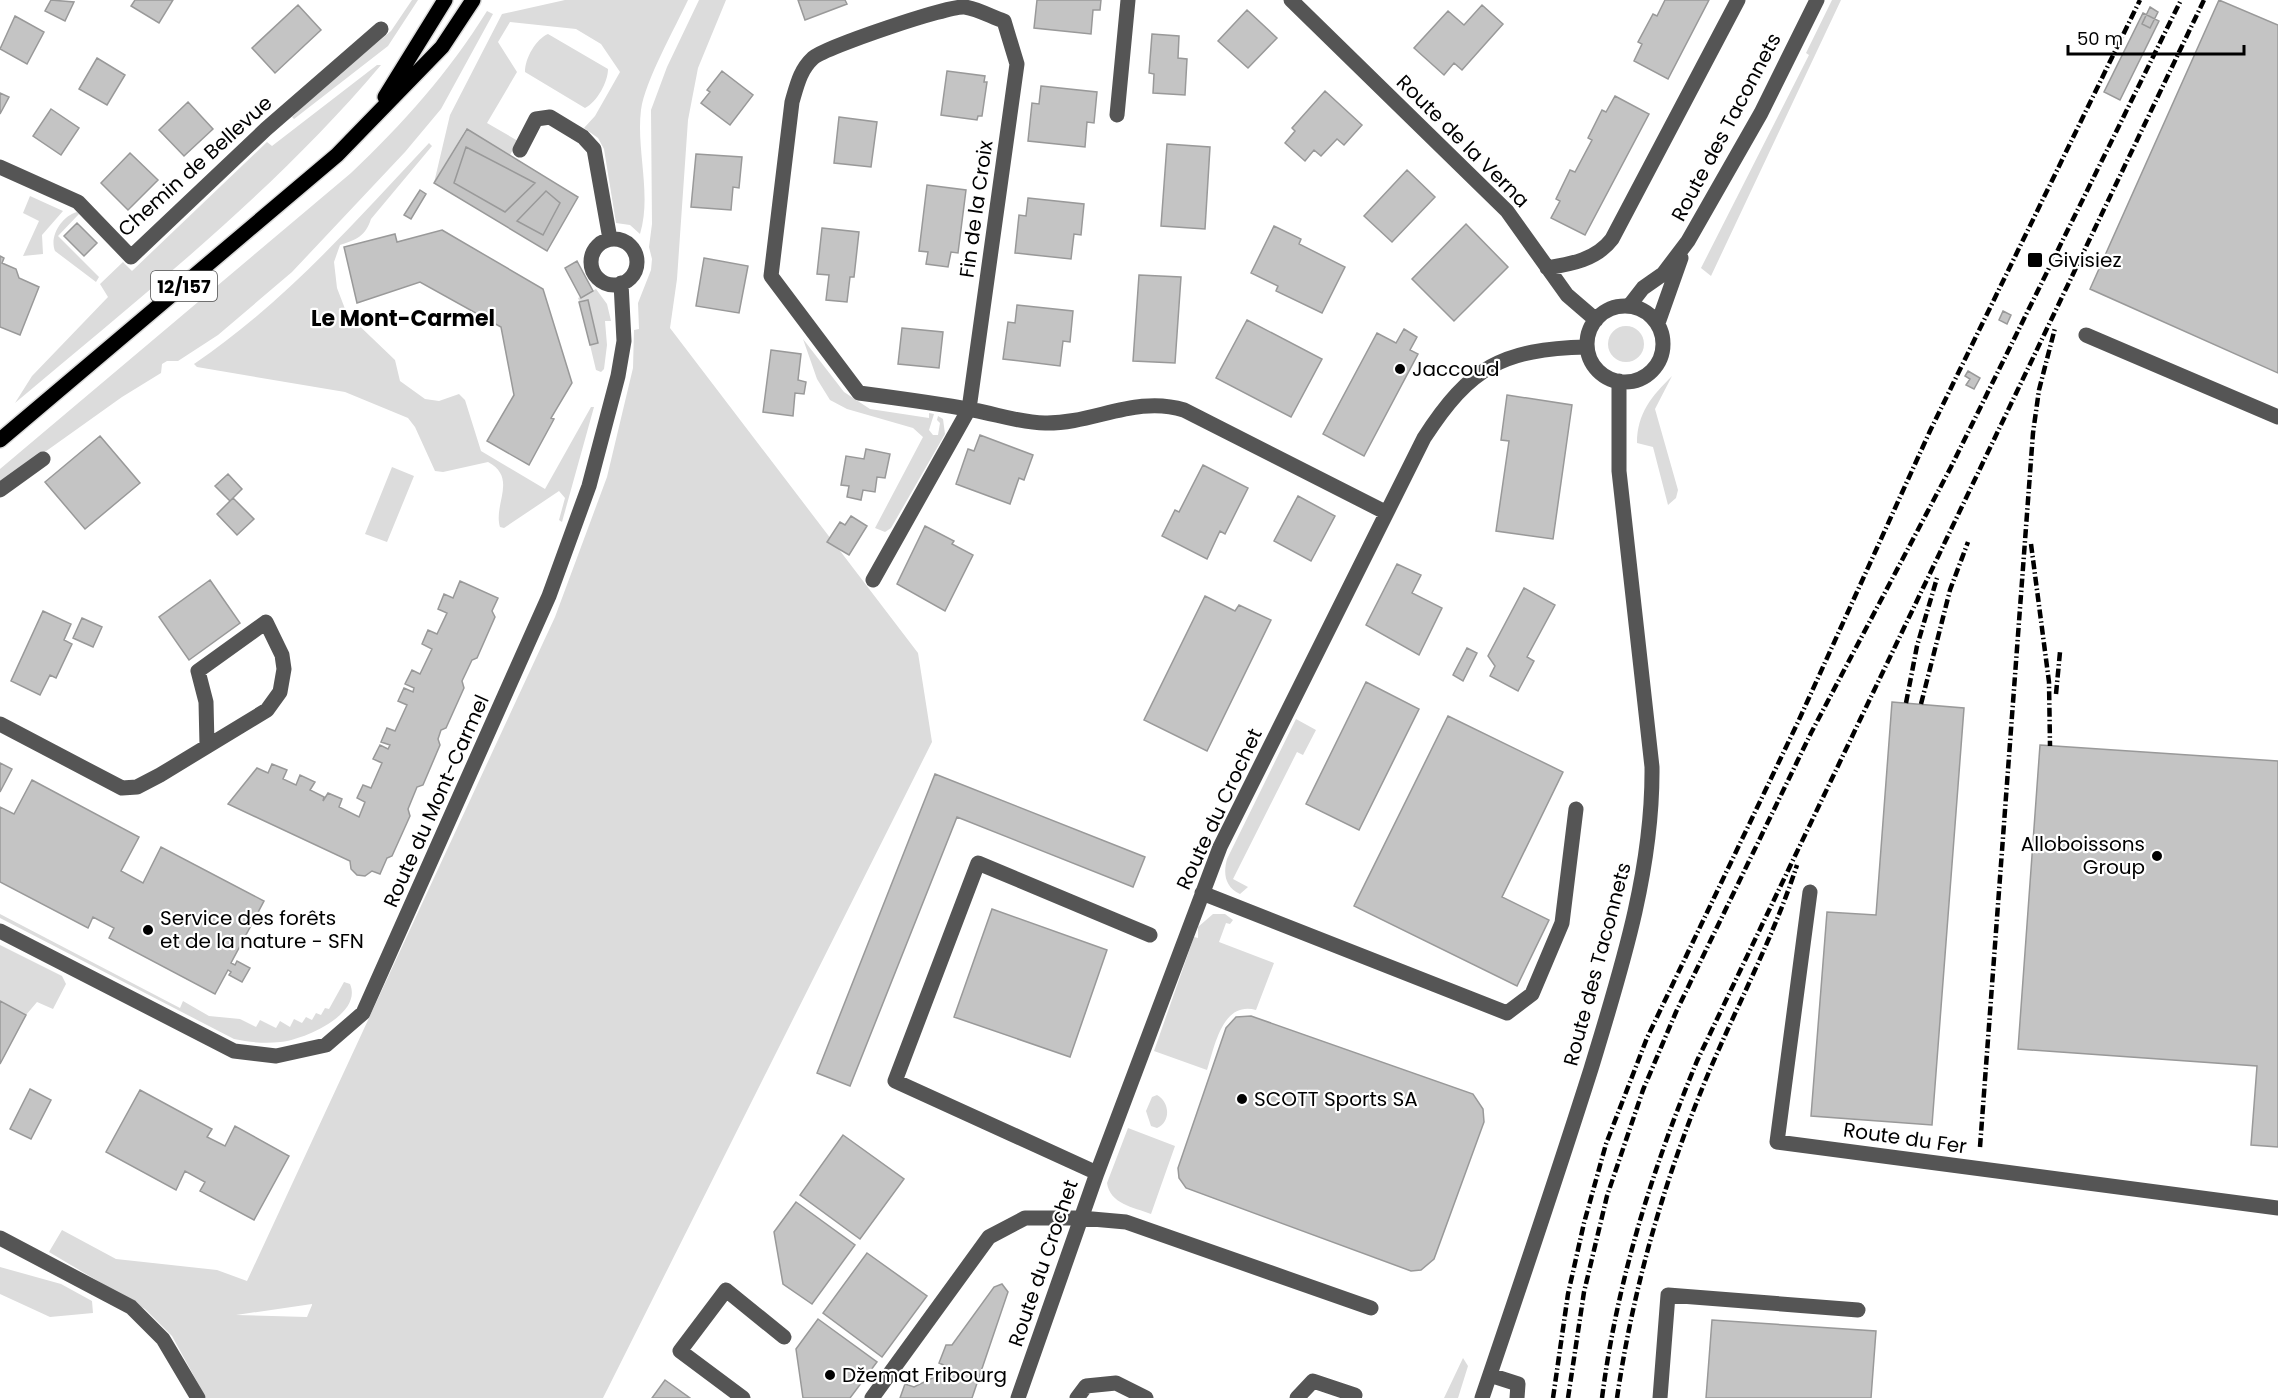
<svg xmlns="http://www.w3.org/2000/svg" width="2278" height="1398" font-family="Poppins,sans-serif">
<rect width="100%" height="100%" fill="#fff"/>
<!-- green -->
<path fill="#dcdcdc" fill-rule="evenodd" d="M412,0H418L388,46L294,119L292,117L321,89L391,31Z
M565,0H688C675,28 645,81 641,110C636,150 652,194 640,234L630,225L616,223L604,149L598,138L584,128L595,116L620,72L601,44L576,29L510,22L498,42L517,72L487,123L518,141L510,155L466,129L434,183L450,115L502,14Z
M699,0H726L698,68L688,120L677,279L670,328L918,653L932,742L603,1398H206L172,1336L145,1309L49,1252L62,1230L116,1259L217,1270L247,1281L555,617L607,477L633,368L634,330L639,329L638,303L651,270L652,259L649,247L652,224L651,110L667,67ZM312,1305L307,1317L236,1315L312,1304Z
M1832,0H1841L1711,276L1701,268L1809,55L1806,53Z
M487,11L493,14L441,109L405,152L292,272L218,335L178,361H167L162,364L161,373L122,397L0,484V469L351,173C403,124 449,72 487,11Z
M548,34L608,69C608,82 597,102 585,108L525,72C525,58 536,39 548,34Z
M377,65H381C273,193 143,295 15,403L32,376L108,297L100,284L123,262L132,271L267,142L272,146Z
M429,143L432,146L371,219C365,237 357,239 340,245L334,262L337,288L347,314L395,360L400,381L425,399L439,401L459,394L465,400L481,451L545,489L591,407H594L562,522L559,520L565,498L559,491L504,528L500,527C493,504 518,478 488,462L443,472L435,471L415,427L408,418L345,392L197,367L194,364C284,303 355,222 429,143Z
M30,196L63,211L42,235L43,254L23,256L39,221L23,213Z
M77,212L79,214L58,236L99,277L96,282L55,251C49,236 62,216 77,212Z
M596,289L607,304L611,321H605L607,345L604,369L601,372L596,370L590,345L598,343L578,298Z
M1608 344a18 18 0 1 1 36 0a18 18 0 1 1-36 0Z
M803,339L844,392L870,409L929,418V413L934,414L929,430L933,435H938L940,423L937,420L938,416L943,419L945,434L891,528L885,532L875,528L923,437L913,428L847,409L830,400L817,379Z
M1672,376L1655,409L1678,490L1676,498L1668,505L1653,447L1637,443C1637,413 1652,396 1672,376Z
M392,467L414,476L387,542L365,534Z
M1296,719L1316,730L1303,755L1297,752L1233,879L1248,887L1240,894C1225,887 1223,874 1227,859Z
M0,914L180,1008L183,1001L209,1016L240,1019L256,1027L260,1020L276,1028L280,1021L290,1027L294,1019L302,1023L306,1017L312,1020L316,1013L321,1015L325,1008L329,1009L344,982L350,984C363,1014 304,1040 280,1042C264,1044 249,1042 234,1039L0,918Z
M1213,914H1225L1233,920L1230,924L1226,923L1219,942L1274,963L1256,1010C1222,1001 1215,1046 1207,1070L1154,1051L1194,937L1198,938V927Z
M0,945L62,976L66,984L53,1009L37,1002L26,1015L0,1001Z
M1157,1095C1170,1102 1171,1122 1157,1128L1151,1126L1146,1111L1152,1097Z
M1128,1128L1175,1146L1151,1214C1133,1207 1110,1204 1107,1183Z
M0,1267L61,1284L92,1301L93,1313L50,1317L0,1294Z
M1463,1358L1468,1366L1458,1398H1444Z"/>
<!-- building -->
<path fill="#c4c4c4" stroke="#999" stroke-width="1.5" d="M51,0L74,2L65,21L45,11Z
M135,0H173L159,23L131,6Z
M798,0H845L847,4L805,20Z
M1037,0H1101L1100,10H1093L1091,34L1034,28Z
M1665,0H1709L1668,79L1634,61L1642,44L1638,42L1653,14L1657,16Z
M2219,0L2278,25V373L2090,289Z
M298,5L321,30L275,73L252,48Z
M1482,5L1503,24L1462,70L1454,63L1444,75L1414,48L1448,11L1464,25Z
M2150,7L2158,12L2150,28L2142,24Z
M1247,10L1277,38L1248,68L1218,41Z
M2143,13L2159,21L2120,100L2104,92Z
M15,16L44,32L27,64L0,49Z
M1152,34L1179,36L1178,58L1187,59L1185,95L1153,93L1154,74L1149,73Z
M97,58L125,75L107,105L79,89Z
M722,71L753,95L730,125L701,103L710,92L707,90Z
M947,71L985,76L984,82H987L982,116H978L977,120L941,115Z
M1041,86L1097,92L1094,123L1087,122L1085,147L1028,141L1032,103L1039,104Z
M1325,91L1362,125L1344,145L1337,139L1321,156L1314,150L1305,161L1285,143L1295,131L1292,128Z
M0,93L9,97L0,114Z
M1615,96L1649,114L1585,235L1551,218L1560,201L1556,199L1570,170L1575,172L1592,140L1588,138L1602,110L1606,112Z
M188,102L213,129L184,156L159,130Z
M51,109L79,128L61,155L33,136Z
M839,117L877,122L871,167L834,163Z
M467,129L578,197L547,251L434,183Z
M1167,144L1210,147L1205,229L1161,226Z
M466,147L535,183L505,212L454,183Z
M130,153L158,180L128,210L101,183Z
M696,154L742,157L739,188L733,187L731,210L691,207Z
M1407,170L1435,197L1392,242L1364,216Z
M927,185L966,190L958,253L951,252L948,267L926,264L928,252L919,251Z
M420,190L426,194L411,219L404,215Z
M546,191L560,203L543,235L517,221Z
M1028,198L1084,204L1081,235L1074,234L1071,259L1015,253L1019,215L1026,216Z
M77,223L97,243L84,256L64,236Z
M1466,224L1508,267L1454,321L1412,279Z
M1274,226L1301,239L1299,244L1345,267L1322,313L1276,291L1278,286L1251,273Z
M822,228L859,232L854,277H850L847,302L826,300L829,275L817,274Z
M442,230L543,289L572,383L551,418L554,419L529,465L487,441L514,395L501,327L420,282L357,303L344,247L395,234L397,242Z
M0,256L4,258L2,263L16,269L19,278L39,287L20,335L0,327Z
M704,258L748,266L739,313L696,306Z
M577,261L593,291L581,298L565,268Z
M1139,275L1181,277L1175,363L1133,361Z
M588,300L598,343L590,345L579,302Z
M1017,305L1073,311L1070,342L1063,341L1060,366L1003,359L1008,322L1015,323Z
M2003,311L2011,315L2007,324L1999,320Z
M1247,320L1322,359L1291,417L1216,378Z
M902,328L943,332L939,368L898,364Z
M1404,329L1417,337L1410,350L1418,354L1364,456L1323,434L1377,333L1396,343Z
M771,350L801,354L798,380L806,382L804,394L795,393L793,416L763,412Z
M1968,371L1980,378L1974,389L1966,385L1970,379L1965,376Z
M1507,395L1572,405L1553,539L1496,531L1509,441L1501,440Z
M980,435L1033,455L1024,480L1019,478L1010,504L956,484L968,449L974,451Z
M100,436L140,483L85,529L45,482Z
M866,449L890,454L885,478L877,477L875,492L863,490L861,500L847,497L849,486L841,485L846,456L864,459Z
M1203,465L1248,488L1225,534L1220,531L1207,559L1162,536L1175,510L1179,512Z
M228,474L242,489L230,501L215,486Z
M1298,496L1335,516L1311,561L1274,541Z
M233,498L254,519L237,535L217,514Z
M851,516L867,526L849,555L827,542L840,522L845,525Z
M925,526L954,541L952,544L973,555L945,611L897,584Z
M1397,564L1421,575L1412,593L1442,608L1419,655L1366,625Z
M210,580L240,623L189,660L159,617Z
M460,581L498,598L492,611L495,617L477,658L472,660L462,681L464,688L446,728L441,730L438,739L440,745L423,785L417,787L408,809L410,816L392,856L387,858L380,874L372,871L365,876L357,875L351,869L350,861L228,804L257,768L268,773L272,764L287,770L283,779L296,785L300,775L315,782L310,790L324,797L323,801L328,793L342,799L339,807L359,817L365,802L357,798L363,785L371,788L382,763L373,759L380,745L388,749L390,745L381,742L387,728L395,731L407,705L398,701L404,688L413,692L414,688L405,684L412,670L420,674L432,649L422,644L428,630L437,634L447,613L438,609L444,594L453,598Z
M1524,588L1555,605L1527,657L1534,661L1518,691L1490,676L1495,666L1488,656Z
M1205,596L1235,611L1239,605L1271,620L1207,751L1144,720Z
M43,611L71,624L64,640L72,644L56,678L50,675L40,695L11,681Z
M82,618L102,627L93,647L73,638Z
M1467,648L1477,653L1463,681L1453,675Z
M1366,682L1419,709L1359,830L1306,804Z
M1892,702L1964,708L1932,1125L1811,1116L1827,912L1876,915Z
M1448,716L1563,772L1502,897L1549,920L1517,986L1354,906Z
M2040,745L2278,761V1147L2251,1145L2257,1066L2018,1049Z
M0,763L12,769L0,792Z
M935,774L1145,857L1133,887L957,817L850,1086L817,1073Z
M32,780L139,837L121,871L143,883L161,847L264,901L231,963L235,965L237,961L250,968L242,982L229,975L231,972L228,970L215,994L109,938L114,928L93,917L88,928L0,882V807L14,814Z
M992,909L1107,950L1070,1057L954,1017Z
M0,1001L26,1015L0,1064Z
M1251,1016L1473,1094L1483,1109L1484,1122L1434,1259L1421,1270L1411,1271L1186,1188L1179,1178L1178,1168L1226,1028L1236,1017Z
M30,1089L51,1100L31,1139L10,1129Z
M140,1090L212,1129L207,1137L225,1146L235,1126L289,1156L254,1220L200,1191L205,1182L185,1171L176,1190L106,1152Z
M843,1135L904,1179L860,1239L800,1195Z
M796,1202L855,1245L812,1304L783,1284L774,1232Z
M867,1253L927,1296L882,1357L823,1313Z
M1002,1284L1008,1292L972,1398H900L905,1384L914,1387L943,1373L946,1366L939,1363L946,1345H952L994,1287Z
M818,1319L877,1362L850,1398H803L796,1349Z
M1712,1320L1876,1331L1871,1398H1706Z
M665,1380L690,1398H652Z"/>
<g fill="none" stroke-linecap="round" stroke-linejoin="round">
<defs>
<path id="major" d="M385,97L445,0
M0,440L337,155L442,47L473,0"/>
</defs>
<!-- major casing -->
<use href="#major" stroke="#dbdbdb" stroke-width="18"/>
<!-- minor -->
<path stroke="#555" stroke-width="15" d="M1291,0L1507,211L1567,295L1596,320
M1117,115L1128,0
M520,150L536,119L550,117L583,137L594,149L610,239
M0,167L78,202L131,257L266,129L381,29
M591 262a23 23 0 1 1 46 0a23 23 0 1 1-46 0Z
M1547,268C1571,264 1596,260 1612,239L1738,0
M1629,306L1643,288L1663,274L1688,241L1761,113L1817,0
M1587 344a38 38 0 1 1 76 0a38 38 0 1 1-76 0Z
M1658,323L1681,258
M2086,335L2278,417
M0,490L43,459
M873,580L969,409L1017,64L1004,21C992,17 978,9 965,7C949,5 826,47 813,58C800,70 797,85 792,102L771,276L859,393C897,398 935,403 973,410C996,414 1021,423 1045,423C1093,424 1136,395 1184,410L1385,512
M0,724L122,788L137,787L160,775L267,710L280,692L284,669L282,655L266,622L198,671L206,702L207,745
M1810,892L1777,1142L2278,1208
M1202,893L1507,1013L1532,994L1562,923L1576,809
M0,931L234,1051L276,1056L326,1045L363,1013L549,596L589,486L618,376L624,341L621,283
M1097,1173L895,1081L978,863L1150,935
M0,1238L131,1307L163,1339L198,1398
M1490,1375L1518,1384L1517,1398
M743,1398L680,1351L726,1290L784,1337
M872,1398L989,1237L1025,1218H1081L1126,1222L1371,1308
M1018,1398L1097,1173L1220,847L1424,438C1470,367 1502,349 1587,347
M1077,1398L1086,1386L1116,1383L1146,1398
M1297,1398L1313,1381L1355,1395L1354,1398
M1482,1398C1519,1289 1556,1179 1591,1069C1621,970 1653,871 1652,767L1619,471V381
M1660,1398L1668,1295L1858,1310"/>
<!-- major -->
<use href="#major" stroke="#000" stroke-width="15"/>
<!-- rail -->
<path stroke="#000" stroke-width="4.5" stroke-dasharray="9 3 1.5 3" stroke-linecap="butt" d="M2031,544L2049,682L2050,746
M2056,694L2060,652
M1906,703L1917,646L1937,578
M1921,704L1950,590L1968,542
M1980,1147L2033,433L2039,390L2055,328
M1553,1398L1568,1294L1584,1223L1606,1144L1647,1038L1798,722L1930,431L2140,0
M1568,1398L1584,1292L1607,1196L1643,1090L1676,1012L1811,733L1951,467L2181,0
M1602,1398C1617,1281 1652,1170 1697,1061L2204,0
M1617,1398C1633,1288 1664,1181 1706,1079C1736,1007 1773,939 1797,865"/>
</g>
<!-- markers -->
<g fill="#000" stroke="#fff" stroke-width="2">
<rect x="2027" y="252" width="16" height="16" rx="3"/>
<circle cx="1400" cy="369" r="6"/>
<circle cx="2157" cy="856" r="6"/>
<circle cx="148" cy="930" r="6"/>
<circle cx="1242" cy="1099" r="6"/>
<circle cx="830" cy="1375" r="6"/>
</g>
<g text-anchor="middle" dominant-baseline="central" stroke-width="4.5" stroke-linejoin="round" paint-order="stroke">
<!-- shield labels -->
<rect fill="#fff" stroke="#4c4c4c" stroke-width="1.5" x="151" y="271" width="66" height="30" rx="4.5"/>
<g font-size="18" font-weight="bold" fill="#000">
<text x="184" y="286">12/157</text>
</g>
<!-- street labels -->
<g font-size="20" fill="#000" stroke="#fff">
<text transform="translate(1726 127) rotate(-62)">Route des Taconnets</text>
<text transform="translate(1463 141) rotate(45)">Route de la Verna</text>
<text transform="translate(195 166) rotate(-42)">Chemin de Bellevue</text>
<text transform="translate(976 209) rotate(-82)">Fin de la Croix</text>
<text transform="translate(436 801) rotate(-66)">Route du Mont-Carmel</text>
<text transform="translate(1219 809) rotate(-65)">Route du Crochet</text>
<text transform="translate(1597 964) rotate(-75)">Route des Taconnets</text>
<text transform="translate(1905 1138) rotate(8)">Route du Fer</text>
<text transform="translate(1043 1263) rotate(-71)">Route du Crochet</text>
</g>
<!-- poi labels -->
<g font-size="20" fill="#000" stroke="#fff" text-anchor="start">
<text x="2048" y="260">Givisiez</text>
<text x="1412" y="369">Jaccoud</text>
<text x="2145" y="844" text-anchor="end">Alloboissons<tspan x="2145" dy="23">Group</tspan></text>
<text x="160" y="918">Service des forêts<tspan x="160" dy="23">et de la nature - SFN</tspan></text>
<text x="1254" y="1099">SCOTT Sports SA</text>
<text x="842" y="1375">Džemat Fribourg</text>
</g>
<!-- quarter labels -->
<g font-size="22" font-weight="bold" fill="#000" stroke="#fff">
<text x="403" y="318">Le Mont-Carmel</text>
</g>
</g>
<!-- scale -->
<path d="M2068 45v9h176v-9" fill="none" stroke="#000000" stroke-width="3"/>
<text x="2077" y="45" font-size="18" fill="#000000" stroke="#ffffff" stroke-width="4.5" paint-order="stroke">50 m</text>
</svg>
